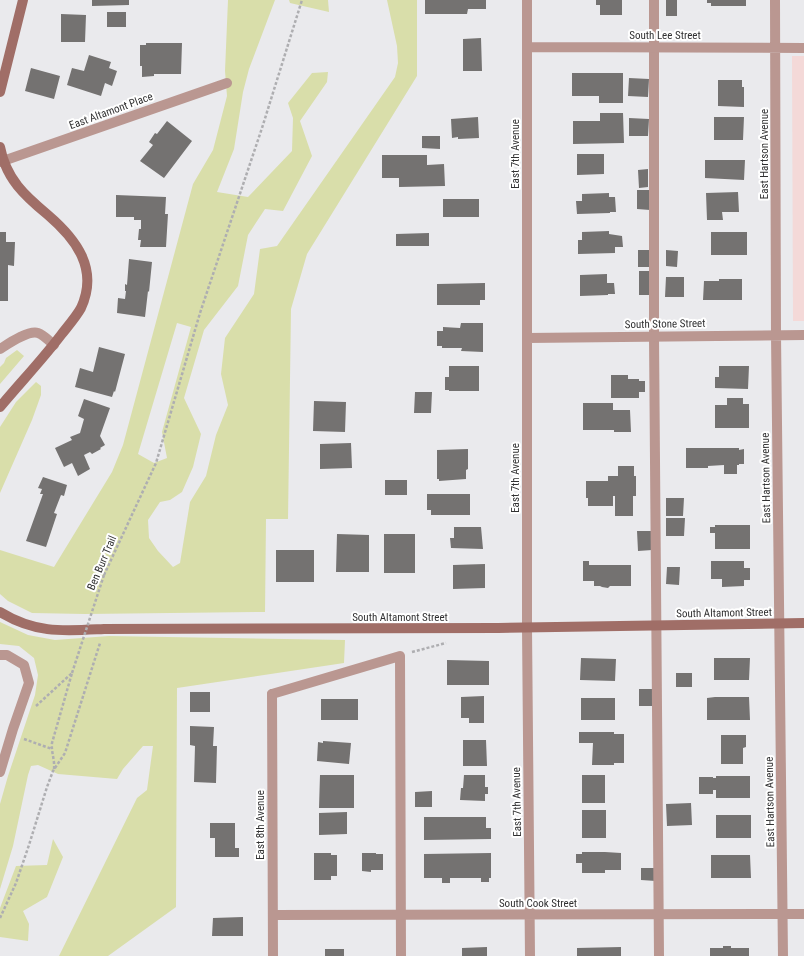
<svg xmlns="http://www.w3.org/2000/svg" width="804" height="956" font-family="'Roboto Condensed',sans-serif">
<rect width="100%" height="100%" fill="#eaeaed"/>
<!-- commercial -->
<path fill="#f4d9d8" d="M792,56H804V321H793Z"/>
<!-- green -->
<path fill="#d9deaa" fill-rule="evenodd" d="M228,0H275L249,69L243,92L234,149L217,192L248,197L292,151L293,118L288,103L312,73L328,72L327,82L300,121L312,156L283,211L265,209L248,235L238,286L204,330L184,398L201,434L193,467L182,492L170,500L160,502L148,520L149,538L158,551L173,567L180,563L190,502L206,476L216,435L228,405L221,374L225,338L254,294L260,249L277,246L395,77L398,63L397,46L387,0H417V76L307,254L291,309L288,519H266L265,612L85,614L32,613L8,601L0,594V550L54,567L112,472L123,445L193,184L213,150L227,96L225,71ZM177,323L191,327L162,432L167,458L154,463L138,454Z
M289,0H328L329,12L290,3Z
M17,350L24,356L0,384V367L4,363L6,358Z
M36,382L41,386V395L32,420L0,493V427L16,402Z
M0,622L28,635L55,640L109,636L345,640L344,663L177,688L176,907L108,956H59L137,798L147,790L153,746H143L123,769L117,779L58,774L38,765L31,766L28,775L13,846L0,889V804L8,776L35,695L38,675L34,658L19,646L0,644Z
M53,839L63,857L47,897L23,911L29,924L28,941L0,937V908L16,866L47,865Z"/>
<!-- building -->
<path fill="#747271" d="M92,0H129V5L92,6Z
M425,0H486V9H468L467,14H425Z
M596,0H622V15H600V5H596Z
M666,0H677V16H666Z
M707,0H746V6H711V3H707Z
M107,12H126V27H107Z
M61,14L86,15L85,42H61Z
M481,38L482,71H463V39Z
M146,43H182L181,74H154V76L142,77V66H140V45H146Z
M89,55L111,62L109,68L117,71L112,86L105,83L101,96L67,85L72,68L84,71Z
M31,68L60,76L54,99L25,91Z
M572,73H623V103H599V96H572Z
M629,78L649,79L648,97L628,96Z
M718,80H742V87H744V107L718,106Z
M600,113H623L624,143L573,144V121H600Z
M478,117L479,138L458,139V137L452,138L451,119Z
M714,117H744L743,140H714Z
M629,118L649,119L648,136H629Z
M167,121L192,141L164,178L140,161L153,145L149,142L155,133L157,134Z
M422,136H440V149L422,148Z
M577,154H604V174L577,175Z
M382,155H427V165L444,164L445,186L399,187V178H382Z
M705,160H745L744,180L705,178Z
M648,169V187L639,188L638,170Z
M637,190H651L650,210L637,209Z
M738,192L739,212H722L723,220H707L706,193Z
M609,193V197H615L616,212H610V213L577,214L576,201H582V194Z
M116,195L166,197L165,214H168L166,247H140L141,240H138L139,229H141V220H134V217H116Z
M443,199H479V217H443Z
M609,231V234L622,236L623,247H615V253L578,254V240H582V232Z
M0,232H6V242H15L14,266L8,265V301H0Z
M711,232H747V255H711Z
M429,233V246H396V234Z
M638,250H652V267H638Z
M666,250L678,251L677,267L666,266Z
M129,259L152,262L149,292L148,291L145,317L117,313L118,298L125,299L126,291H125V284L127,285Z
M639,271H651L652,295H639Z
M607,274V283H614L615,294H608V295L580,296V275Z
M666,277H684V297H665Z
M719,279H742V300H703L704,281H719Z
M485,283V300H480V305H437V284Z
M461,323H483V352L461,351L462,348H442V346H437V331H443V327L460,328Z
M99,347L125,354L115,392L114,391L112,397L75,387L80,368L93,372Z
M449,366H479V391H449V390H445V377H449Z
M719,366H749L748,389L715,388V377H719Z
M611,375H628V379H639V381H645V392H639V398H611Z
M415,392H432L431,413H414Z
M727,398H743V404H749V428H715V405H727Z
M84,399L110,408L100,436L105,445L100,448L101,449L92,454L90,452L84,455L90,469L78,476L72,463L64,467L55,448L72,440L70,437L80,433L84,419L78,416Z
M314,401L346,402L345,432L313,431Z
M583,403H613V410H630L631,432H614V430H583Z
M351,443L352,468L320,469V444Z
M686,448H739V450L744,449V464H739V465H737V474H724V465L708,466V468H686Z
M468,449V469L466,470V479L439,481V479H437V450Z
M618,466H634V476H636V496H633V516H615V496H613V506H588V498H586V481H608V476H618Z
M43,477L67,485L64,496L61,495L54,513L57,514L46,547L26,541L43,494H40L42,489L38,488Z
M385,480H407V495H385Z
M427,494H470V515H431V510H427Z
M666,498H684L683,516H666Z
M666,518H685L684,536H666Z
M715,525H750V549H715V533H710V527H715Z
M454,527H481L483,549L451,548L450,538H454Z
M637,531H652V550L638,551Z
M337,534L369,535V572H336Z
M384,534H415V573H384Z
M276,550H314V582H276Z
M583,561H589V565H631V586H610L608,588L602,587L600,586H594V581H583Z
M711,561H744V568H750V580H744V586L722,587V579H711Z
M485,564V588L453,589V565Z
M667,567H680L679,585L666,584Z
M581,658L616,659L615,681L580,680Z
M714,658H750L749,680H714Z
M447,660L489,661V685H447Z
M676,673H692V687H676Z
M639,689H656V706H639Z
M190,692H210V712H190Z
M484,696V723H469V718H461V697Z
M715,697H749L750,720H707V698Z
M581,698H615V720H581Z
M321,699H358V720H321Z
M190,726L214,727L213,746H217L216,783L194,782L195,746L190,745Z
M579,732H614V734H624V763H614V765H592L593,743H579Z
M721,735H746V747L743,748V764H721Z
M463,740H486L487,766H463Z
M323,741L351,743L349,764L317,761L318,742L323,743Z
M320,775H354V808H319Z
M464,775H485V787H488V794H485V801L460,800L461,788H463Z
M582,775H605V803H582Z
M716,776H750V798H716V790H713V794H699V777H713V778H716Z
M432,791V807H415V792Z
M691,803L692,825L667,826L666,804Z
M582,810H606V838H582Z
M347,812V834L319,835V813Z
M716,815H751V838H716Z
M424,817H486V828H491V839L424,840Z
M210,823H235V848H239V857H215V838H210Z
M582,852H605L621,853V870H605V873H582V863H576V854H582Z
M314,853H331V855H337V876H331V880H314Z
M362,853H376V854H383V870H371V872L362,871Z
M491,853V878H489V882H481V878H450V883H442V878H424V854Z
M711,855H750L751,878H711Z
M641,868H656V881L641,880Z
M243,917V936H212L213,918Z
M723,946H731V948H749V956H710V948H723Z
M487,947V956H462V948Z
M621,947V956H577V948Z
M325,949H344V956H325Z"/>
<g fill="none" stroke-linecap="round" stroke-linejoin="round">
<!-- path -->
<path stroke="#aeaeb1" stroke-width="2.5" stroke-dasharray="3 2" stroke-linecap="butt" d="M104,575L156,463L200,313L262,128L302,0
M412,652L446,643
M36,706L72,673
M24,739L52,749
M54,769C55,760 51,752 52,743L72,673
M0,918L16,883L29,845L47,787L53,771L65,753L100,643"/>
<!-- lane -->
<path stroke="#ba9791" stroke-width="10" d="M654,0V336L659,956
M272,694L400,656L401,956"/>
<!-- street -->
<path stroke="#ba9791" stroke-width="10" d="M527,0V628L530,956
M775,0L776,335L783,956
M527,47L804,48
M0,162L227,83
M527,338L804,335
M0,349C8,344 28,330 38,333C44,335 49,341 54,345
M0,655H7L24,665L29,683L13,729L0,772
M272,694L273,956
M273,915L804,914"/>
<!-- secondary -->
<path stroke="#a06e67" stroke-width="10" d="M0,92L23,0
M0,147C6,179 25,196 48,215C76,239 99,269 81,308C76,317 68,326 61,335C42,360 20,383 0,407
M0,612C36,634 64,631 104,629L498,628L804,623"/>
<!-- path-bridge -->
<path stroke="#aeaeb1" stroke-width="2.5" stroke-dasharray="3 2" stroke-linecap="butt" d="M72,673L104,575"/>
</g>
<g text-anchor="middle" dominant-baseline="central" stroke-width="4" stroke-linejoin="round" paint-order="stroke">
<!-- street labels -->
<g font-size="11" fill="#303031" stroke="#fff">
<text x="665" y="35">South Lee Street</text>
<text transform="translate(111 111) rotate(-20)">East Altamont Place</text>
<text transform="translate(515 154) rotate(-90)">East 7th Avenue</text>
<text transform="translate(764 154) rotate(-90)">East Hartson Avenue</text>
<text transform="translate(665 324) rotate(-1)">South Stone Street</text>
<text transform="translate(515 478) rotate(-90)">East 7th Avenue</text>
<text transform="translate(766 478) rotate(-91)">East Hartson Avenue</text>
<text transform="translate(102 563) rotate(-67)">Ben Burr Trail</text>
<text transform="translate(724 613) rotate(-1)">South Altamont Street</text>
<text x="400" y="617">South Altamont Street</text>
<text transform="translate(517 802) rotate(-91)">East 7th Avenue</text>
<text transform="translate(770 802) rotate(-91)">East Hartson Avenue</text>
<text transform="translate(260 825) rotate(-90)">East 8th Avenue</text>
<text x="538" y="903">South Cook Street</text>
</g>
</g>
</svg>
